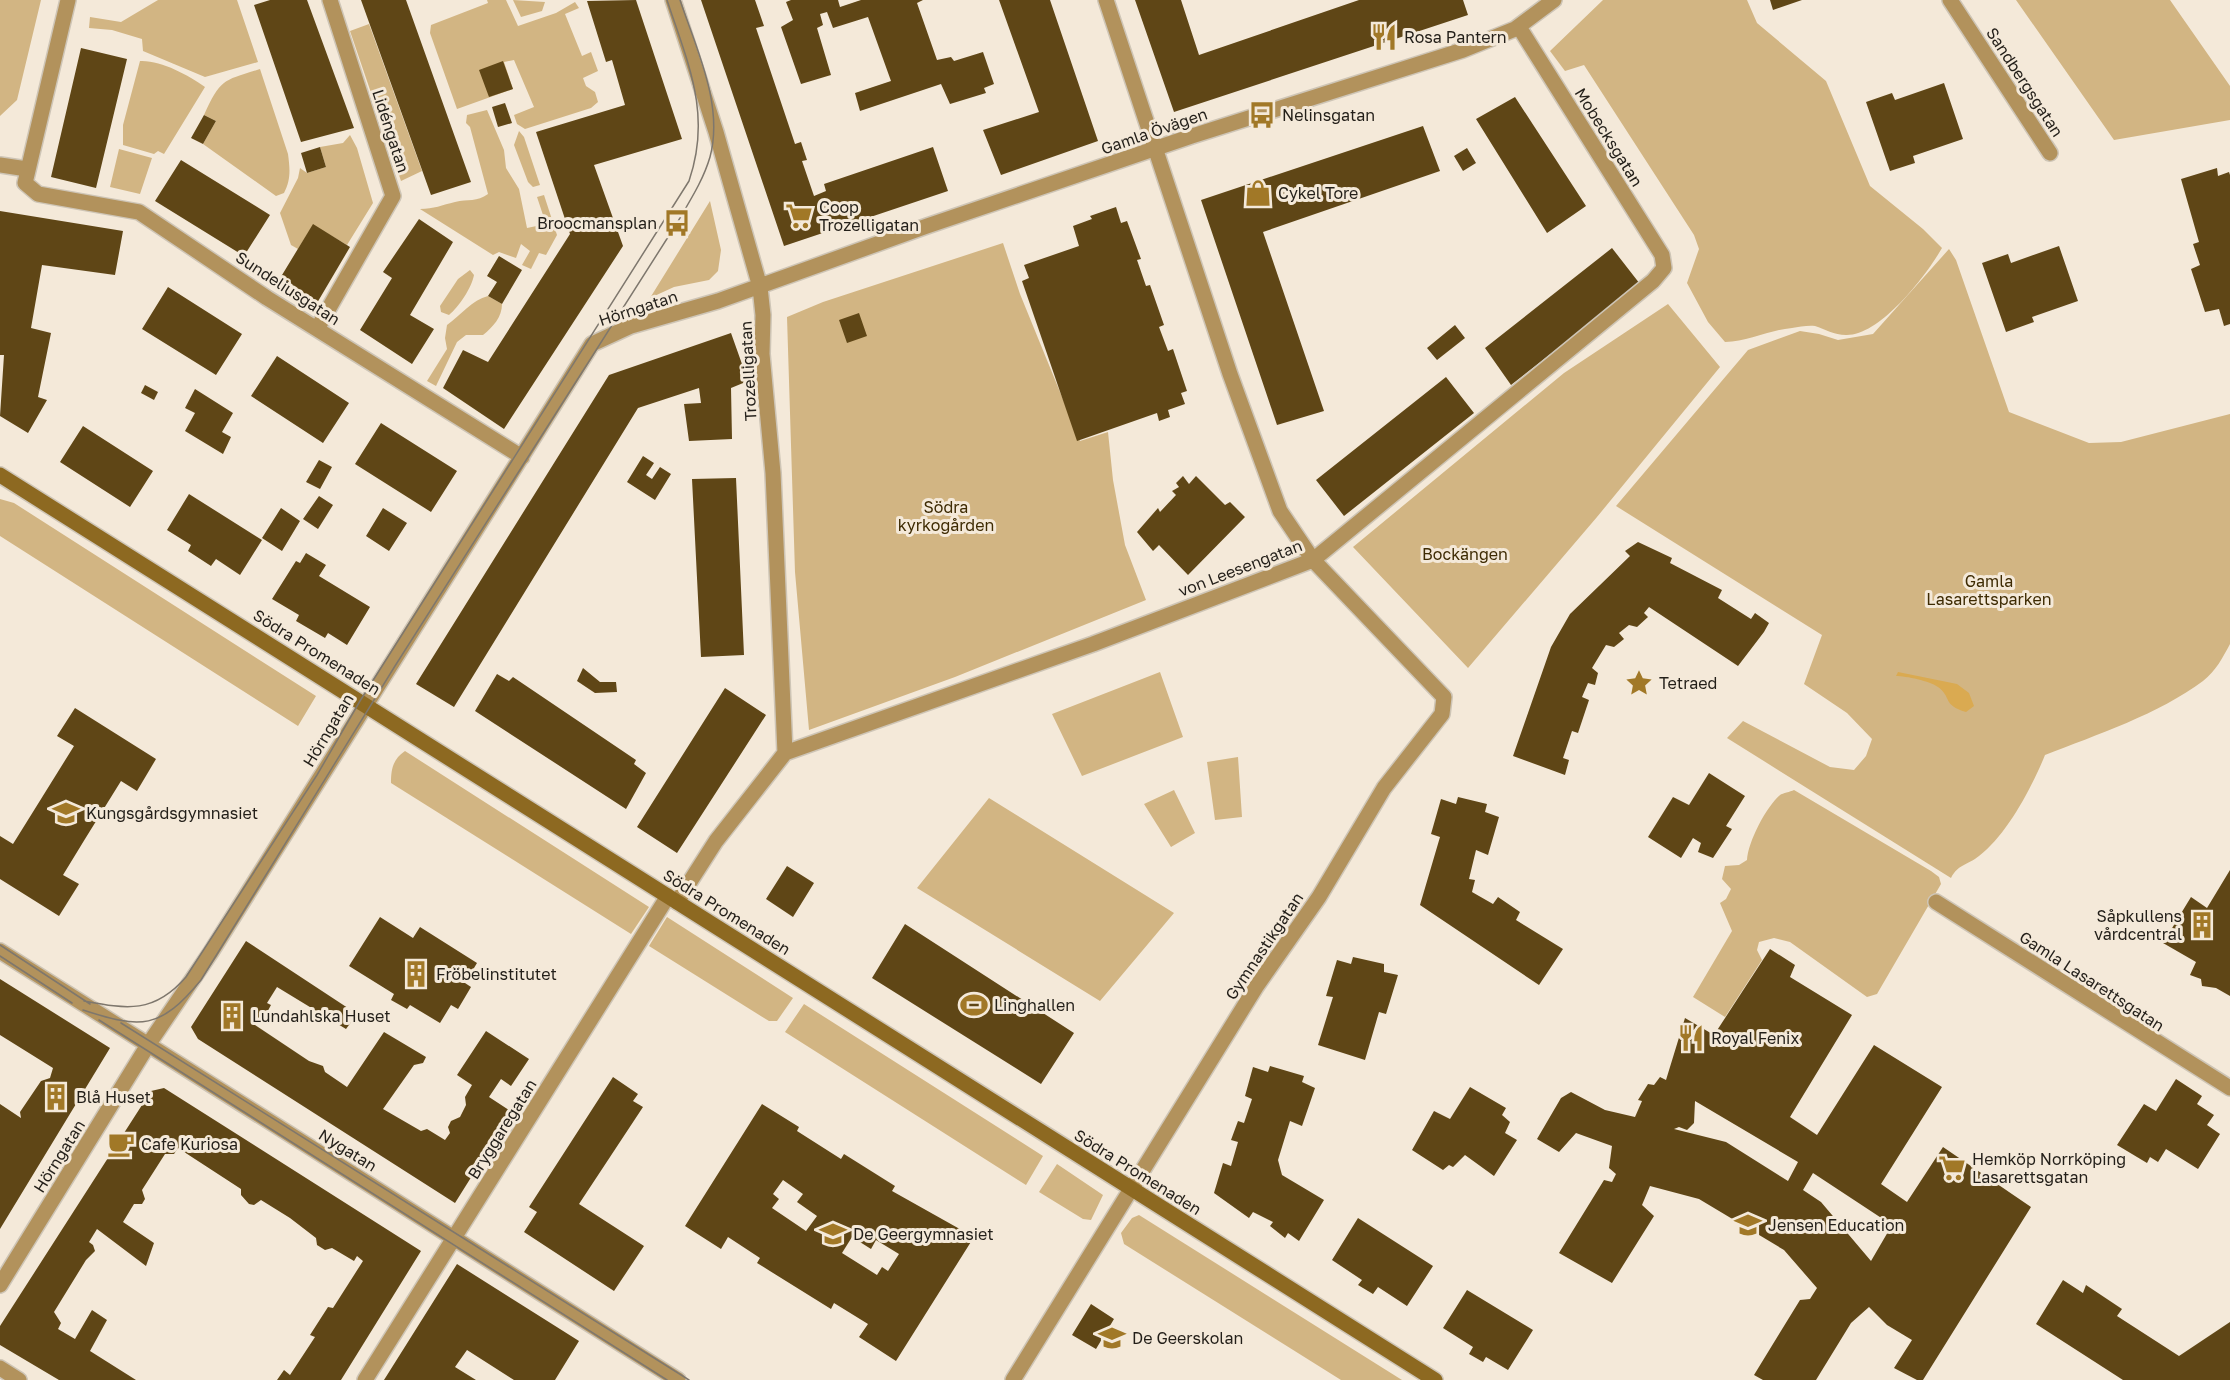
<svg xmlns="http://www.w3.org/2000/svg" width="2230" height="1380" font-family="'Golos Text',sans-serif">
<rect width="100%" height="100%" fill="#f4e9d9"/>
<!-- green -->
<path fill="#d2b583" d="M0,0H41L17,100L0,116Z
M158,0H237L258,62L205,77L143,51L142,39L112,30L89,28L90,17L121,22Z
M487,0H506L518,26L556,13L575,2L579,8L565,14L582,56L591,52L598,71L583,78L586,86L595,92L598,102L591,108L525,129L517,124L514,115L534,107L514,60L504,62L513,89L457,109L430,33L431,25L488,3Z
M513,0L545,2L542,11L521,17Z
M1603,0H1747L1757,23L1826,81L1870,186L1923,229L1942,248C1926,276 1880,336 1846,335C1834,335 1825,329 1815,326C1808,325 1799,327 1792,328C1769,330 1748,342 1725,342L1708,322L1687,283L1699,249L1694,235L1584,65L1565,71L1550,51Z
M2016,0H2170L2230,86V120L2114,140Z
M369,24L422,171L401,181L350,31Z
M140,61C161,60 188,75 205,87L164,154L158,151L154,154L123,145V125Z
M260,69L288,154C290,169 291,180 284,193L276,196L203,144L216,121L204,115C221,78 223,81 260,69Z
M487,110L504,150L506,168L519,189L527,228L546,224L537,197L544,195L557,235L546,255L539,253L531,269L522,265L530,251L521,244L516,258L499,252L493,255L420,209C434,209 442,205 455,202C468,199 477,202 488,194L470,127L466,123L467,115Z
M519,131L524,137L540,185L533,187L528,182L514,145Z
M350,135L357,148L373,203L347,245L313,225L298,249L291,245L280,213L298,178L300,168L307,173L326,167L320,147L343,143Z
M119,149L152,158L140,194L110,187Z
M710,201L721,250L718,271L709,280L674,287L650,298Z
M1003,243L1020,294L1080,441L1108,432L1113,480L1125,545L1146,600L955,677L809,730L795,572L787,317L823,302Z
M1949,249L1956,260L2009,412L2089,443L2121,442L2230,414V644C2223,657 2216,671 2203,681C2159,714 2096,735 2045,755C2032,787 2007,835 1979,856C1968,865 1958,864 1951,878L1727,738L1743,721L1830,767L1854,770L1866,756L1872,739L1847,713L1804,684L1822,635L1616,506L1748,350L1800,331L1819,334L1838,340L1873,334Z
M470,270L474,275C472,287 459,307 449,315L441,312L440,306L458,279Z
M488,296L502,304C502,317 493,327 483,335H466L457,342L436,386L427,381L447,349L445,338L447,325C461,315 472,300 488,296Z
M1668,304L1720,367L1597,517L1468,668L1353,547L1564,373Z
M0,499L14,503L316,696L298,726L0,536Z
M1160,672L1183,737L1082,776L1052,714Z
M405,751L649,907L631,934L391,783C391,769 393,759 405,751Z
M1238,757L1242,817L1215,820L1207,762Z
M1174,790L1195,833L1171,847L1144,804Z
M1794,790L1931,871L1939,877L1941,884L1877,994L1867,997L1790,942L1774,938L1759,942L1757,950L1762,960L1725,1017L1693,997L1732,931L1720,903L1726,899L1731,889L1722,879L1725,866L1739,865L1747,860C1748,842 1766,807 1780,795C1783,793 1790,792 1794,790Z
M989,798L1174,913L1100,1001L917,888Z
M667,917L793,998L777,1021H769L649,946Z
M804,1004L1043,1156L1026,1185L785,1032Z
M1057,1164L1103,1195L1091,1220L1083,1219L1039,1192Z
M1139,1215L1402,1380H1341L1124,1244L1121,1233L1132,1218Z"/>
<!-- water -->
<path fill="#daaa51" d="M1898,672L1957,684L1969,693L1974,706L1966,712C1942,705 1952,697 1938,687C1930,681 1906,676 1896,676Z"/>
<!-- building -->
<path fill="#5f4616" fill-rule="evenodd" d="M270,0H307L354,128L301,142L254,5Z
M361,0H406L471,182L431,195Z
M636,0L682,139L594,165L623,246L504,429L443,388L463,350L488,362L570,234L536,132L625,105L612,60L606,62L587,1Z
M701,0H755L764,26L756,28L795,144L801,142L807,160L802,161L814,196L826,191L824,184L933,147L948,191L784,246Z
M791,0H838L840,7L861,0H923L917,3L937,60L951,57L954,61L983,52L994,84L984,88L986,93L950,104L941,84L860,111L855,93L891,81L868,17L833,28L827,12L820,14L823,25L817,28L831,75L801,84L781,27L793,20L786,2Z
M999,0H1050L1098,141L1001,175L983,130L1039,112Z
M1135,0H1181L1199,55L1359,0H1463L1468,15L1174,112Z
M1770,0H1802L1773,10Z
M81,48L127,59L96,188L51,177Z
M503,61L513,89L489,97L479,70Z
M1944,83L1963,139L1913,156L1915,163L1890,171L1866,102L1892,93L1895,100Z
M1515,97L1586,206L1547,233L1476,119Z
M505,103L512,123L498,127L492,107Z
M204,115L216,121L203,144L191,138Z
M1423,126L1440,171L1263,232L1324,411L1277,425L1201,200Z
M320,147L326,167L307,173L301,153Z
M1467,148L1476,163L1463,171L1454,156Z
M181,160L270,215L244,256L155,201Z
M2217,168L2218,176L2229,172L2230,175V324L2224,326L2219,309L2205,312L2191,269L2200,265L2193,244L2199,242L2181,179Z
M1116,207L1121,223L1127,221L1141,259L1137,260L1146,286L1150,285L1164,325L1159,327L1168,351L1173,349L1187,391L1181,393L1185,404L1168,410L1170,417L1159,421L1157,413L1077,441L1022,281L1029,278L1024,265L1079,246L1073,226L1092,219L1090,216Z
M0,211L123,231L115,275L42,265L31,328L51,333L38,397L47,400L28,433L0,416L4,355H0Z
M419,219L453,242L410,315L434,329L412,364L360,330L392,278L383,272Z
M313,224L350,247L317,303L279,280Z
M2059,246L2078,301L2032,317L2034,322L2006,332L1982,263L2008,254L2011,263Z
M1612,248L1640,284L1511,385L1485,348Z
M499,256L522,270L502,304L488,296L497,282L487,276Z
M168,287L242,334L216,375L142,329Z
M859,313L867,336L847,343L839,320Z
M1455,325L1465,338L1437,360L1427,348Z
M731,333L748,381L731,388L732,439L689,441L684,404L701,403L699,388L638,408L454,707L416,684L609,375Z
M277,356L349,403L323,443L251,396Z
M1446,377L1474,413L1344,516L1316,480Z
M145,385L158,392L154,400L141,393Z
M195,389L233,413L222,432L231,437L223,454L185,431L195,413L185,408Z
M381,423L457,471L431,512L355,464Z
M83,426L153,471L130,507L60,462Z
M643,456L654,463L646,475L652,479L660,467L671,474L655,500L627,482Z
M319,460L332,467L320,489L306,482Z
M1183,476L1189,484L1196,476L1225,505L1230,502L1245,517L1188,575L1159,545L1153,551L1137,532L1158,508L1160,512L1176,495L1172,491L1179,487L1176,483Z
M736,478L744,655L701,657L692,479Z
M189,494L262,540L240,575L216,559L211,566L188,551L191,545L167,530Z
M319,496L333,505L318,529L303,519Z
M281,508L300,521L282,551L262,538Z
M383,508L407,523L389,551L366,536Z
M1638,542L1672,558L1670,563L1722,590L1718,598L1751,619L1755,613L1769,623L1764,632L1738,666L1649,607L1644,613L1648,617L1637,627L1629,625L1619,633L1624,639L1614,647L1606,645L1592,668L1598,673L1595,685L1588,683L1582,697L1589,700L1578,733L1572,731L1563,758L1569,760L1565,775L1513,756L1551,647L1570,614L1630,556L1625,551Z
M306,553L326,565L319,576L370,607L347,645L328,633L325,638L296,621L299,615L272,599L296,561L300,563Z
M583,668L600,682H616L617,692L595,693L577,681Z
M497,674L509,681L513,677L636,760L634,764L646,773L626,809L475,711Z
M725,688L766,715L677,853L637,827Z
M75,708L156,759L137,791L121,781L85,839L63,875L79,884L59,916L0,879V836L13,844L74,746L57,736Z
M1709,773L1745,796L1726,826L1732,829L1713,858L1698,852L1701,843L1693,838L1681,858L1648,837L1673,797L1689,805Z
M1458,797L1487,804L1485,812L1499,817L1488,855L1476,850L1469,879L1475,880L1472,892L1493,904L1498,897L1520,912L1516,920L1563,949L1539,985L1420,905L1440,837L1431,834L1441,799L1456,804Z
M787,866L814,883L793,917L766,899Z
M2230,870V996L2216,988L2202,986L2201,979L2190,975L2196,962L2163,943L2191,897L2207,908Z
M380,917L413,938L420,927L477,963L465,983L471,987L458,1009L451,1005L440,1023L410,1005L407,1009L391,1000L394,994L349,966Z
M905,924L1074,1033L1041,1084L872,978Z
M246,941L357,1014L346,1029L277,987L267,1003L271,1005L264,1018L259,1017L255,1025L309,1061L323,1066L325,1072L347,1087L384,1032L426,1057L423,1063L414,1065L383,1109L421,1131L427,1129L445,1140L450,1133L448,1127L451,1121L460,1117L466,1105L465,1097L472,1085L457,1075L486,1031L529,1059L511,1086L501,1079L489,1097L512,1112L455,1203L198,1039L191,1027Z
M1770,949L1795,965L1790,977L1852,1015L1790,1117L1817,1135L1874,1045L1942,1087L1881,1184L1907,1202L1943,1147L2031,1207L1923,1380H1917L1894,1368L1912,1340L1887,1325L1869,1307L1851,1323L1816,1380H1763L1754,1375L1800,1300L1810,1299L1817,1288L1784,1250L1699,1199L1650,1186L1642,1205L1654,1216L1612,1283L1559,1253L1604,1180L1612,1182L1616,1174L1609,1168L1612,1146L1576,1133L1559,1152L1537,1139L1561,1098L1571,1092L1605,1110L1635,1117L1642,1101L1638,1100L1648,1084L1654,1085L1660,1077L1666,1080L1685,1018L1714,1035ZM1695,1101L1798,1162L1788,1181L1726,1142L1674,1129L1679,1127L1687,1130L1694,1123ZM1813,1173L1892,1225L1871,1261L1821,1202L1803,1190Z
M1353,957L1384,964V972L1398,975L1386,1014L1379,1012L1365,1060L1318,1045L1333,997L1326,996L1337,960L1351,964Z
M0,979L110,1048L0,1229V1104L21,1118L20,1112L41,1081L50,1078L53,1068L0,1035Z
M1270,1066L1304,1076L1302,1082L1315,1088L1302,1126L1290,1121L1278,1160L1282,1175L1324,1200L1299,1241L1288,1233L1285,1238L1270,1226L1273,1222L1253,1212L1249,1218L1214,1193L1223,1163L1231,1166L1238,1142L1231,1140L1238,1121L1244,1123L1252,1099L1245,1096L1253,1067L1268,1072Z
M613,1077L638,1094L633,1101L643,1107L579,1204L644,1246L614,1291L524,1232L537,1212L529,1207Z
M2176,1079L2202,1096L2197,1104L2214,1115L2207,1125L2220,1134L2198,1169L2166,1149L2158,1162L2150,1157L2147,1163L2117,1145L2144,1104L2156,1111Z
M1470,1087L1506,1108L1502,1115L1510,1122L1505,1133L1517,1140L1494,1176L1465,1155L1453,1167L1449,1165L1443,1170L1412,1150L1434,1111L1450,1119Z
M164,1088L421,1251L341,1380H277L284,1370L290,1375L315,1337L310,1335L328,1307L333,1308L363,1261L357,1256L354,1261L332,1248L325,1250L317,1245L316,1238L290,1218L261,1200L254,1205L249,1204L241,1195V1189L178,1148L174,1154H165L142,1190L145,1199L142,1204H134L123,1222L154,1243L146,1266L97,1229L89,1242L93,1245L95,1251L86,1260L54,1312L61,1323L58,1329L75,1339L92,1310L107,1320L90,1351L136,1380H59L0,1345V1326L151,1091Z
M762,1104L799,1127L797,1131L841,1159L844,1154L895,1186L892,1191L974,1237L896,1361L859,1337L868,1324L834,1303L831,1309L757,1263L760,1258L728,1237L721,1249L685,1226ZM783,1180L803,1194L797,1202L817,1216L806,1231L772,1208L779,1199L773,1194ZM852,1237L871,1249L876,1240L899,1254L888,1271L882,1267L877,1275L842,1253Z
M1358,1218L1433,1266L1407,1306L1378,1287L1373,1294L1358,1285L1362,1280L1332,1260Z
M457,1264L579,1341L555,1380H514L467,1350L455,1367L476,1380H384Z
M2063,1280L2083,1293L2086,1285L2122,1309L2117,1316L2179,1356L2230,1322V1380H2123L2036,1324Z
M1467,1290L1533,1330L1508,1370L1486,1357L1483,1362L1469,1354L1473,1347L1443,1328Z
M1091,1304L1114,1319L1096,1349L1072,1335Z"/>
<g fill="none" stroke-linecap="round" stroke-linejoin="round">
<defs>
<path id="minor" d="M68,0L25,183L38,194L139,212L267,298L522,457
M673,0L716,132L760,287L763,315L762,354L773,473L785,753
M1950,0L2050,153
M0,165L27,169
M317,329L393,196L330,0
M785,753L1093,644L1313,560L1653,281L1664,268L1662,255L1519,27
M677,902L716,841L785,753
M1936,902L2230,1088
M0,951L678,1380
M0,1285L148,1045L211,952L592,344L631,326L718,301L927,226L1192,136L1463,50L1515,29L1554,0
M0,1368L19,1380
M365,1380L668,896
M1013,1380L1256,987L1319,897L1384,788L1442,714L1444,697L1313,560L1280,511L1230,374L1106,0"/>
<path id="secondary" d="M0,475L1435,1380"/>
</defs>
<!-- minor casing -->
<use href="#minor" stroke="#cec5b6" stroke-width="18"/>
<!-- secondary casing -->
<use href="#secondary" stroke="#cec5b6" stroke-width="18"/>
<!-- minor -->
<use href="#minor" stroke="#b2925c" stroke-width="15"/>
<!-- secondary -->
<use href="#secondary" stroke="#8d6921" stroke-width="15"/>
<!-- tram -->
<path stroke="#7e776d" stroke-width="1.5" d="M0,945L90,1004
M0,956L72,1003
M84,1001C127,1009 154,1014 186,977L317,775L360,701L689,181C712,114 688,64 667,0
M83,1010C141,1029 160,1030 201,980L395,666L677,223C689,202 703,181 710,157C724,105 696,48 680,0
M99,1020L667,1380
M121,1023L689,1380"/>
</g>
<!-- icons -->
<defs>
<symbol id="restaurant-bare" viewBox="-9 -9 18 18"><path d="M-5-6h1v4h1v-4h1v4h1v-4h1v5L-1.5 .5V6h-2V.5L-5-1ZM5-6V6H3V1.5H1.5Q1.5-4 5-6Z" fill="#a17827" stroke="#f4e9d9" stroke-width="2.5" paint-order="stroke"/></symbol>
<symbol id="bus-bare" viewBox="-9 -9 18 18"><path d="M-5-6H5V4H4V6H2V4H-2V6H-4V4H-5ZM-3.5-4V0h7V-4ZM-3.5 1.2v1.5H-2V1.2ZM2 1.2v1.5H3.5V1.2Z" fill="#a17827" stroke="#f4e9d9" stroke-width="2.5" paint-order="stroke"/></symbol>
<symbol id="shop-bare" viewBox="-9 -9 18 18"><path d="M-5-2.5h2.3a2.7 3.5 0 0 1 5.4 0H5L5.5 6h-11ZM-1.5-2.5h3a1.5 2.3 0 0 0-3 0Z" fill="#a17827" stroke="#f4e9d9" stroke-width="2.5" paint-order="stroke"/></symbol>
<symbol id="supermarket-bare" viewBox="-9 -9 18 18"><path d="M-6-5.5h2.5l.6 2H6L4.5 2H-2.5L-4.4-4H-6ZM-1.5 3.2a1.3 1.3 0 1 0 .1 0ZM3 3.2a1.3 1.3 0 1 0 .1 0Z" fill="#a17827" stroke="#f4e9d9" stroke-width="2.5" paint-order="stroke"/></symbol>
<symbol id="sight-bare" viewBox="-9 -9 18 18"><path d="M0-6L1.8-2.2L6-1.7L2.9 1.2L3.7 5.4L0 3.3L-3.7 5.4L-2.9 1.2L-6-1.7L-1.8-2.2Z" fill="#a17827" stroke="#f4e9d9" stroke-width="2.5" paint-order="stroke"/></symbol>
<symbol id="school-bare" viewBox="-9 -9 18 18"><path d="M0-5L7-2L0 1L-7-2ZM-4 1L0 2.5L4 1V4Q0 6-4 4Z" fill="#a17827" stroke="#f4e9d9" stroke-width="2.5" paint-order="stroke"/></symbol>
<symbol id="building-bare" viewBox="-9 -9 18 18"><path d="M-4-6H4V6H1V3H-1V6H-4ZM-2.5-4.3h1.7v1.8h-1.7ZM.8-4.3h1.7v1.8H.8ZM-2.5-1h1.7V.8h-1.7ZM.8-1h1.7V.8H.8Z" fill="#a17827" stroke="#f4e9d9" stroke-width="2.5" paint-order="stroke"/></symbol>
<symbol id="stadium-bare" viewBox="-9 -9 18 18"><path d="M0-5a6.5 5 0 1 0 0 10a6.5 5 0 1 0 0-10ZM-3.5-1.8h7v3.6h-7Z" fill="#a17827" stroke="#f4e9d9" stroke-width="2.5" paint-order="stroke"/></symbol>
<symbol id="cafe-bare" viewBox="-9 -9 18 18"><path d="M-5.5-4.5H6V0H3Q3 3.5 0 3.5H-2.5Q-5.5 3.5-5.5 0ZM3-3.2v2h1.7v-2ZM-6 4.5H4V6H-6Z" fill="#a17827" stroke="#f4e9d9" stroke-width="2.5" paint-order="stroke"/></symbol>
</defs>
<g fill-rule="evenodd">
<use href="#restaurant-bare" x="1365" y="18" width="38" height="38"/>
<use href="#bus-bare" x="1243" y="96" width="38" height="38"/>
<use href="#shop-bare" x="1239" y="174" width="38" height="38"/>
<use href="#supermarket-bare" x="780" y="197" width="38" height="38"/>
<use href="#bus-bare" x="658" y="204" width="38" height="38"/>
<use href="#sight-bare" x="1620" y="664" width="38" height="38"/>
<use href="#school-bare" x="47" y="794" width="38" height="38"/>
<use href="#building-bare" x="2183" y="906" width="38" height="38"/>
<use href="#building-bare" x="397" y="955" width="38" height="38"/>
<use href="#stadium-bare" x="955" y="986" width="38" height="38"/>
<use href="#building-bare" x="213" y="997" width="38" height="38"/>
<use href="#restaurant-bare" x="1672" y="1019" width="38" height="38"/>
<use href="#building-bare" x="37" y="1078" width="38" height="38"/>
<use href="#cafe-bare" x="102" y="1125" width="38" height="38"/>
<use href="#supermarket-bare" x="1933" y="1149" width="38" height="38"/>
<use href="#school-bare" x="1729" y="1206" width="38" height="38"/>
<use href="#school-bare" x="814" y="1215" width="38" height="38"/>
<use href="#school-bare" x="1093" y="1319" width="38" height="38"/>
</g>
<g text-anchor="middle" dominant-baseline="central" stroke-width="6" stroke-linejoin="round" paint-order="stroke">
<!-- poi labels -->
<g font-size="16" fill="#231f19" stroke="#f4e9d9" text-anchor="start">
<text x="1404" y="37">Rosa Pantern</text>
<text x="1282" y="115">Nelinsgatan</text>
<text x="1278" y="193">Cykel Tore</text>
<text x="819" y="207">Coop<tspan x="819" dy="18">Trozelligatan</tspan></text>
<text x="657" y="223" text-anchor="end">Broocmansplan</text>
<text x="1659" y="683">Tetraed</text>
<text x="86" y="813">Kungsgårdsgymnasiet</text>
<text x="2182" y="916" text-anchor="end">Såpkullens<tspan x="2182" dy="18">vårdcentral</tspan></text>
<text x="436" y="974">Fröbelinstitutet</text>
<text x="994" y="1005">Linghallen</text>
<text x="252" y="1016">Lundahlska Huset</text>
<text x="1711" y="1038">Royal Fenix</text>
<text x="76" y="1097">Blå Huset</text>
<text x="141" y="1144">Cafe Kuriosa</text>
<text x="1972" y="1159">Hemköp Norrköping<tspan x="1972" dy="18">Lasarettsgatan</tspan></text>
<text x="1768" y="1225">Jensen Education</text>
<text x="853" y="1234">De Geergymnasiet</text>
<text x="1132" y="1338">De Geerskolan</text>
</g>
<!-- street labels -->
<g font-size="16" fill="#231f19" stroke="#f4e9d9">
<text transform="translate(2025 82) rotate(57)">Sandbergsgatan</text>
<text transform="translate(391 131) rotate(72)">Lidéngatan</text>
<text transform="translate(1154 131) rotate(-19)">Gamla Övägen</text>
<text transform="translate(1609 137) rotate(58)">Mobecksgatan</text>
<text transform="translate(288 288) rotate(33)">Sundeliusgatan</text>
<text transform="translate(638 308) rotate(-18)">Hörngatan</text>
<text transform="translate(748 371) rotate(-93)">Trozelligatan</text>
<text transform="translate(1240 568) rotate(-21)">von Leesengatan</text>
<text transform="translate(317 652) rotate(32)">Södra Promenaden</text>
<text transform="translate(328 730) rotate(-59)">Hörngatan</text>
<text transform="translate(727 912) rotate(32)">Södra Promenaden</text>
<text transform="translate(1264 946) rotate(-56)">Gymnastikgatan</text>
<text transform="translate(2092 981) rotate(33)">Gamla Lasarettsgatan</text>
<text transform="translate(502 1129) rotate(-58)">Bryggaregatan</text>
<text transform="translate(348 1150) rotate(32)">Nygatan</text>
<text transform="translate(59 1156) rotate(-58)">Hörngatan</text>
<text transform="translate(1138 1172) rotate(32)">Södra Promenaden</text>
</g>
<!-- park labels -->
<g font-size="16" fill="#3e2b03" stroke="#f4e9d9">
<text x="946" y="507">Södra<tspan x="946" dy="18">kyrkogården</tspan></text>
<text x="1465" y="554">Bockängen</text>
<text x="1989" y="581">Gamla<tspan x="1989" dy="18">Lasarettsparken</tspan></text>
</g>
</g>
</svg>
